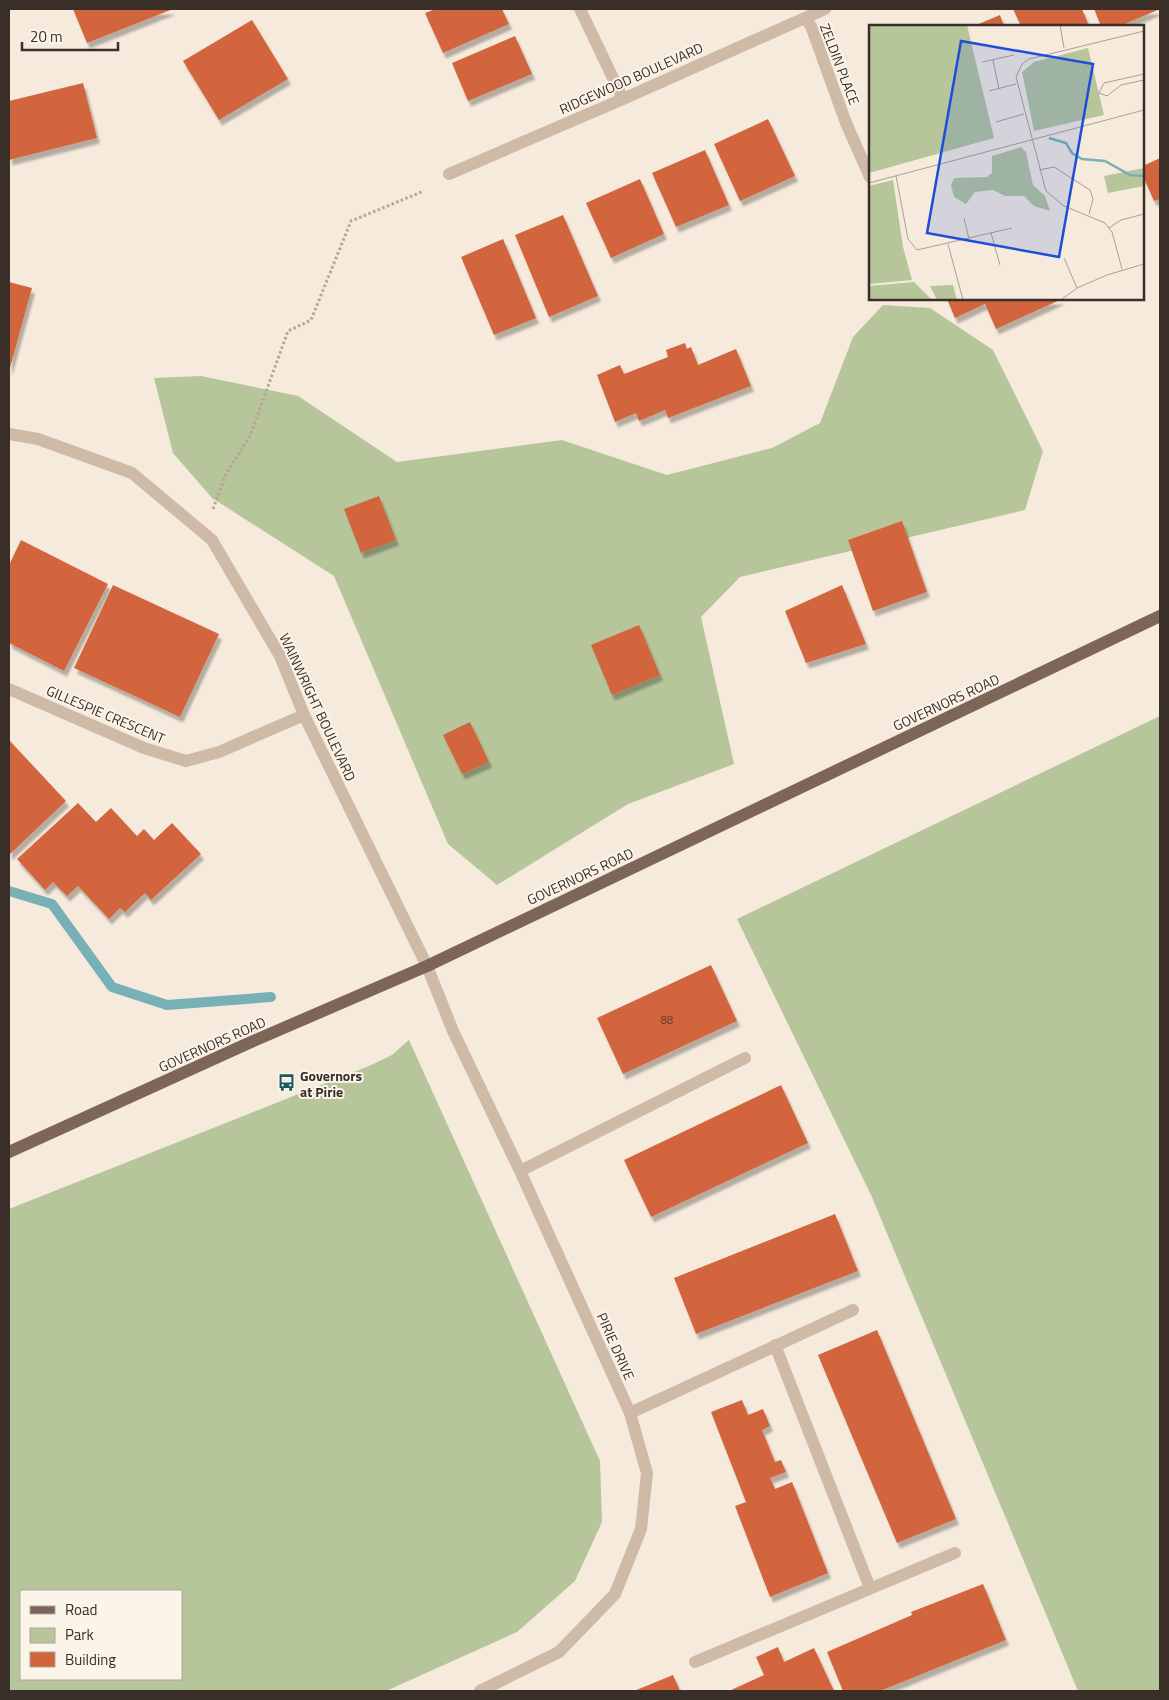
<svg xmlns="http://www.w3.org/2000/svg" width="1169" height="1700" font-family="'Titillium Web',sans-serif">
<defs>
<filter id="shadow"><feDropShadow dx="3" dy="5.5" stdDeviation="1" flood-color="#0004"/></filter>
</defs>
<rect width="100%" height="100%" fill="#f5eadc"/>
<!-- green -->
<path fill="#b6c59a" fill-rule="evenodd" d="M883,305L930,308L993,350L1043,451L1025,510L740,577L701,617L734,764L628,804L497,885L448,844L334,576L212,498L173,453L154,378L201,376L298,396L397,462L562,440L667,475L772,448L820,423L853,337Z
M1160,716V1691H1078L871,1195L737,919Z
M409,1040L600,1461L602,1522L575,1581L517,1632L386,1691H11L9,1685V1209L369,1066L392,1055ZM21,1591H181V1679H21Z"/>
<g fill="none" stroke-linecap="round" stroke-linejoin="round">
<!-- stream -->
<path stroke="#78b1b5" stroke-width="10" d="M9,891L52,904L112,987L167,1005L271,997"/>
</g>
<!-- building -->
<path fill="#d2653d" filter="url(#shadow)" d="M73,9H173L87,43Z
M436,9H502L509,24L443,53L425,13Z
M1013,9H1082L1089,26H1021Z
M1094,9H1160L1120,26H1101Z
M1000,15L1004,26H974Z
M252,20L288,79L219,120L183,61Z
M515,36L532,74L468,101L452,63Z
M83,83L97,138L9,160V101Z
M768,119L795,176L740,201L714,144Z
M705,150L729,205L676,227L652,173Z
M1160,158V199L1154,201L1143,176V166Z
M640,179L664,234L611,258L586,203Z
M563,215L598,296L549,317L515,235Z
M503,239L536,318L494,335L461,257Z
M9,282L32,288L9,371Z
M947,299H1062L996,329L985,304L955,318Z
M685,343L687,349L691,347L698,365L736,349L751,386L668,418L665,410L639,421L636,413L615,422L597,375L620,365L624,374L668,357L666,350Z
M379,496L396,540L361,553L344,509Z
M902,521L927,592L873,611L848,540Z
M21,540L108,584L64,671L9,643V565Z
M113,585L219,634L180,717L74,668Z
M842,585L866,644L806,663L785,611Z
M639,625L660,675L612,695L591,645Z
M470,722L489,762L462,774L443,735Z
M9,740L66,801L9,855Z
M78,803L96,822L111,808L137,836L144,829L154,840L172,823L201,854L151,900L145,893L125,912L120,908L109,919L78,886L67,896L53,882L45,890L17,859Z
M711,965L737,1021L623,1074L597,1018Z
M781,1085L808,1143L651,1217L624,1160Z
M835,1214L858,1271L696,1334L674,1278Z
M877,1330L956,1519L897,1543L818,1355Z
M742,1400L748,1415L763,1409L770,1426L762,1430L775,1462L781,1460L786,1472L770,1478L775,1489L792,1482L828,1573L770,1597L735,1506L746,1502L711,1412Z
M983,1584L1006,1640L880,1691H843L827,1652L912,1615L911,1612Z
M778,1647L784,1662L814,1648L834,1691H729L764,1675L756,1657Z
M673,1675L680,1691H634Z"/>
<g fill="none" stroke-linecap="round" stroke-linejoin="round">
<!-- path -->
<path stroke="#baa491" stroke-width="3" stroke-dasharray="2.5 2.5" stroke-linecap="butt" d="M213,509L226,474L250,436L288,331L311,320L351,221L424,191"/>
<!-- minor -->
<path stroke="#cebaa7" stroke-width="12" d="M580,9L623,99
M805,18L811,26L846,123L870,177
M449,174L623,99L825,9
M9,434L38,439L132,473L212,540L280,656L304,715L427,966L453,1031L520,1171L630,1413L647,1473L641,1529L615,1594L559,1652L480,1691
M9,689L144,748L186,761L219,752L304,715
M520,1171L745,1058
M775,1345L870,1588
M630,1413L853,1310
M695,1662L955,1553"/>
<!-- major -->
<path stroke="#7d6558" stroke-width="12" d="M9,1152L251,1042L427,966L1160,616"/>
</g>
<!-- icons -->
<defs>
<symbol id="bus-bare" viewBox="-9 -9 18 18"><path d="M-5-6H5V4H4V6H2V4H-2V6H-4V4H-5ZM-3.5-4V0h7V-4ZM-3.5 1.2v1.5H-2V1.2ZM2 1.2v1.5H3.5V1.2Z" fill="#195960" stroke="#fbf4e9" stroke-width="2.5" paint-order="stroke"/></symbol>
</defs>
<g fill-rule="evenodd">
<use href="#bus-bare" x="274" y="1070" width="25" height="25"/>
</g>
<g text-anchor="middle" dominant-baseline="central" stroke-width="4" stroke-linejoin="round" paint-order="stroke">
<!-- number labels -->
<g font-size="11" fill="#603c2d">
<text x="667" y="1020">88</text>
</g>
<!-- street labels -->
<g font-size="14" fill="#3a2e28" stroke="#fbf4e9">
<text transform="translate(840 64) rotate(69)">ZELDIN PLACE</text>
<text transform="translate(631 78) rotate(-24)">RIDGEWOOD BOULEVARD</text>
<text transform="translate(946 702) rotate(-25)">GOVERNORS ROAD</text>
<text transform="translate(318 707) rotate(65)">WAINWRIGHT BOULEVARD</text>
<text transform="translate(106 714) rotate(23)">GILLESPIE CRESCENT</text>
<text transform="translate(580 876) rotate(-25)">GOVERNORS ROAD</text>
<text transform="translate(212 1044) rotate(-24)">GOVERNORS ROAD</text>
<text transform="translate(616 1346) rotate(66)">PIRIE DRIVE</text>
</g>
<!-- poi labels -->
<g font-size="14" font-weight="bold" fill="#3a2e28" stroke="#fbf4e9" text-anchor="start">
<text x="300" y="1075">Governors<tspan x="300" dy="16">at Pirie</tspan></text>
</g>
</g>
<!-- overview -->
<g transform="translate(869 25)">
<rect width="275" height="275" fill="#f5eadc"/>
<path d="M0,0H98L125,113L0,148ZM219,23L235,90L165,106L153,47L165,37ZM152,122L157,127L164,160L176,171L181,186L165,181L155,171H136L124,165L106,167L97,179L85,172L82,160L85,153L118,152L123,148V131ZM275,143V161L239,168L235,151ZM24,155L34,222L43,255L0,259V161ZM45,257L63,275H0V261ZM84,260L88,275H68L61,261Z" fill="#b6c59a"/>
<path fill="none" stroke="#78b1b5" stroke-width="2.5" d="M180,113L197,118L203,128L213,134L236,136L261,150L275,151"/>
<path fill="none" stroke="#aa9f94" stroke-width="1" d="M191,0L195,23M124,35L130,64M113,37L145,30M275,49L235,58L230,68L238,71L252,60L275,55M120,66L147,59M127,97L155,89M170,145L185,142L221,165L224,174L220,189M27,151L39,214L48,225L143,203M0,158L275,85M95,193L100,214M240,203L252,195L275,189M122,208L131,240M79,219L94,275M195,233L208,263M253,244L243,207L236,198L195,181L177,166L147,52L153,39L160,34L275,6M192,275L208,263L238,250L275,239"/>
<path fill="#1d4ed8" fill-opacity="0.15" stroke="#1d4ed8" stroke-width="2.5" d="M92,16L224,39L190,232L58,208Z"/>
<rect width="275" height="275" fill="none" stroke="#3a2e28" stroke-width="2.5"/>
</g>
<!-- border -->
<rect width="1169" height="1700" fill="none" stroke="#3a2e28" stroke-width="20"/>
<!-- legend -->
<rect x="20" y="1590" width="162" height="90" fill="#fbf4e9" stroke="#aea59c"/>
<rect x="30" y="1606" width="25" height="8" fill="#7d6558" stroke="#aea59c"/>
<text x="65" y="1615" font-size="15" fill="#3a2e28">Road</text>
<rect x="30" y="1628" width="25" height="15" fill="#b6c59a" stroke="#aea59c"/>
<text x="65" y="1640" font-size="15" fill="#3a2e28">Park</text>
<rect x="30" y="1652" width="25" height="15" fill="#d2653d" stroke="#aea59c"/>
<text x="65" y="1665" font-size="15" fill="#3a2e28">Building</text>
<!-- scale -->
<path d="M22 42v8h96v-8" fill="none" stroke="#3a2e28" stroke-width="2.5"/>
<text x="30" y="42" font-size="15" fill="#3a2e28" stroke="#fbf4e9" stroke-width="4" paint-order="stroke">20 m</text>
</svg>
